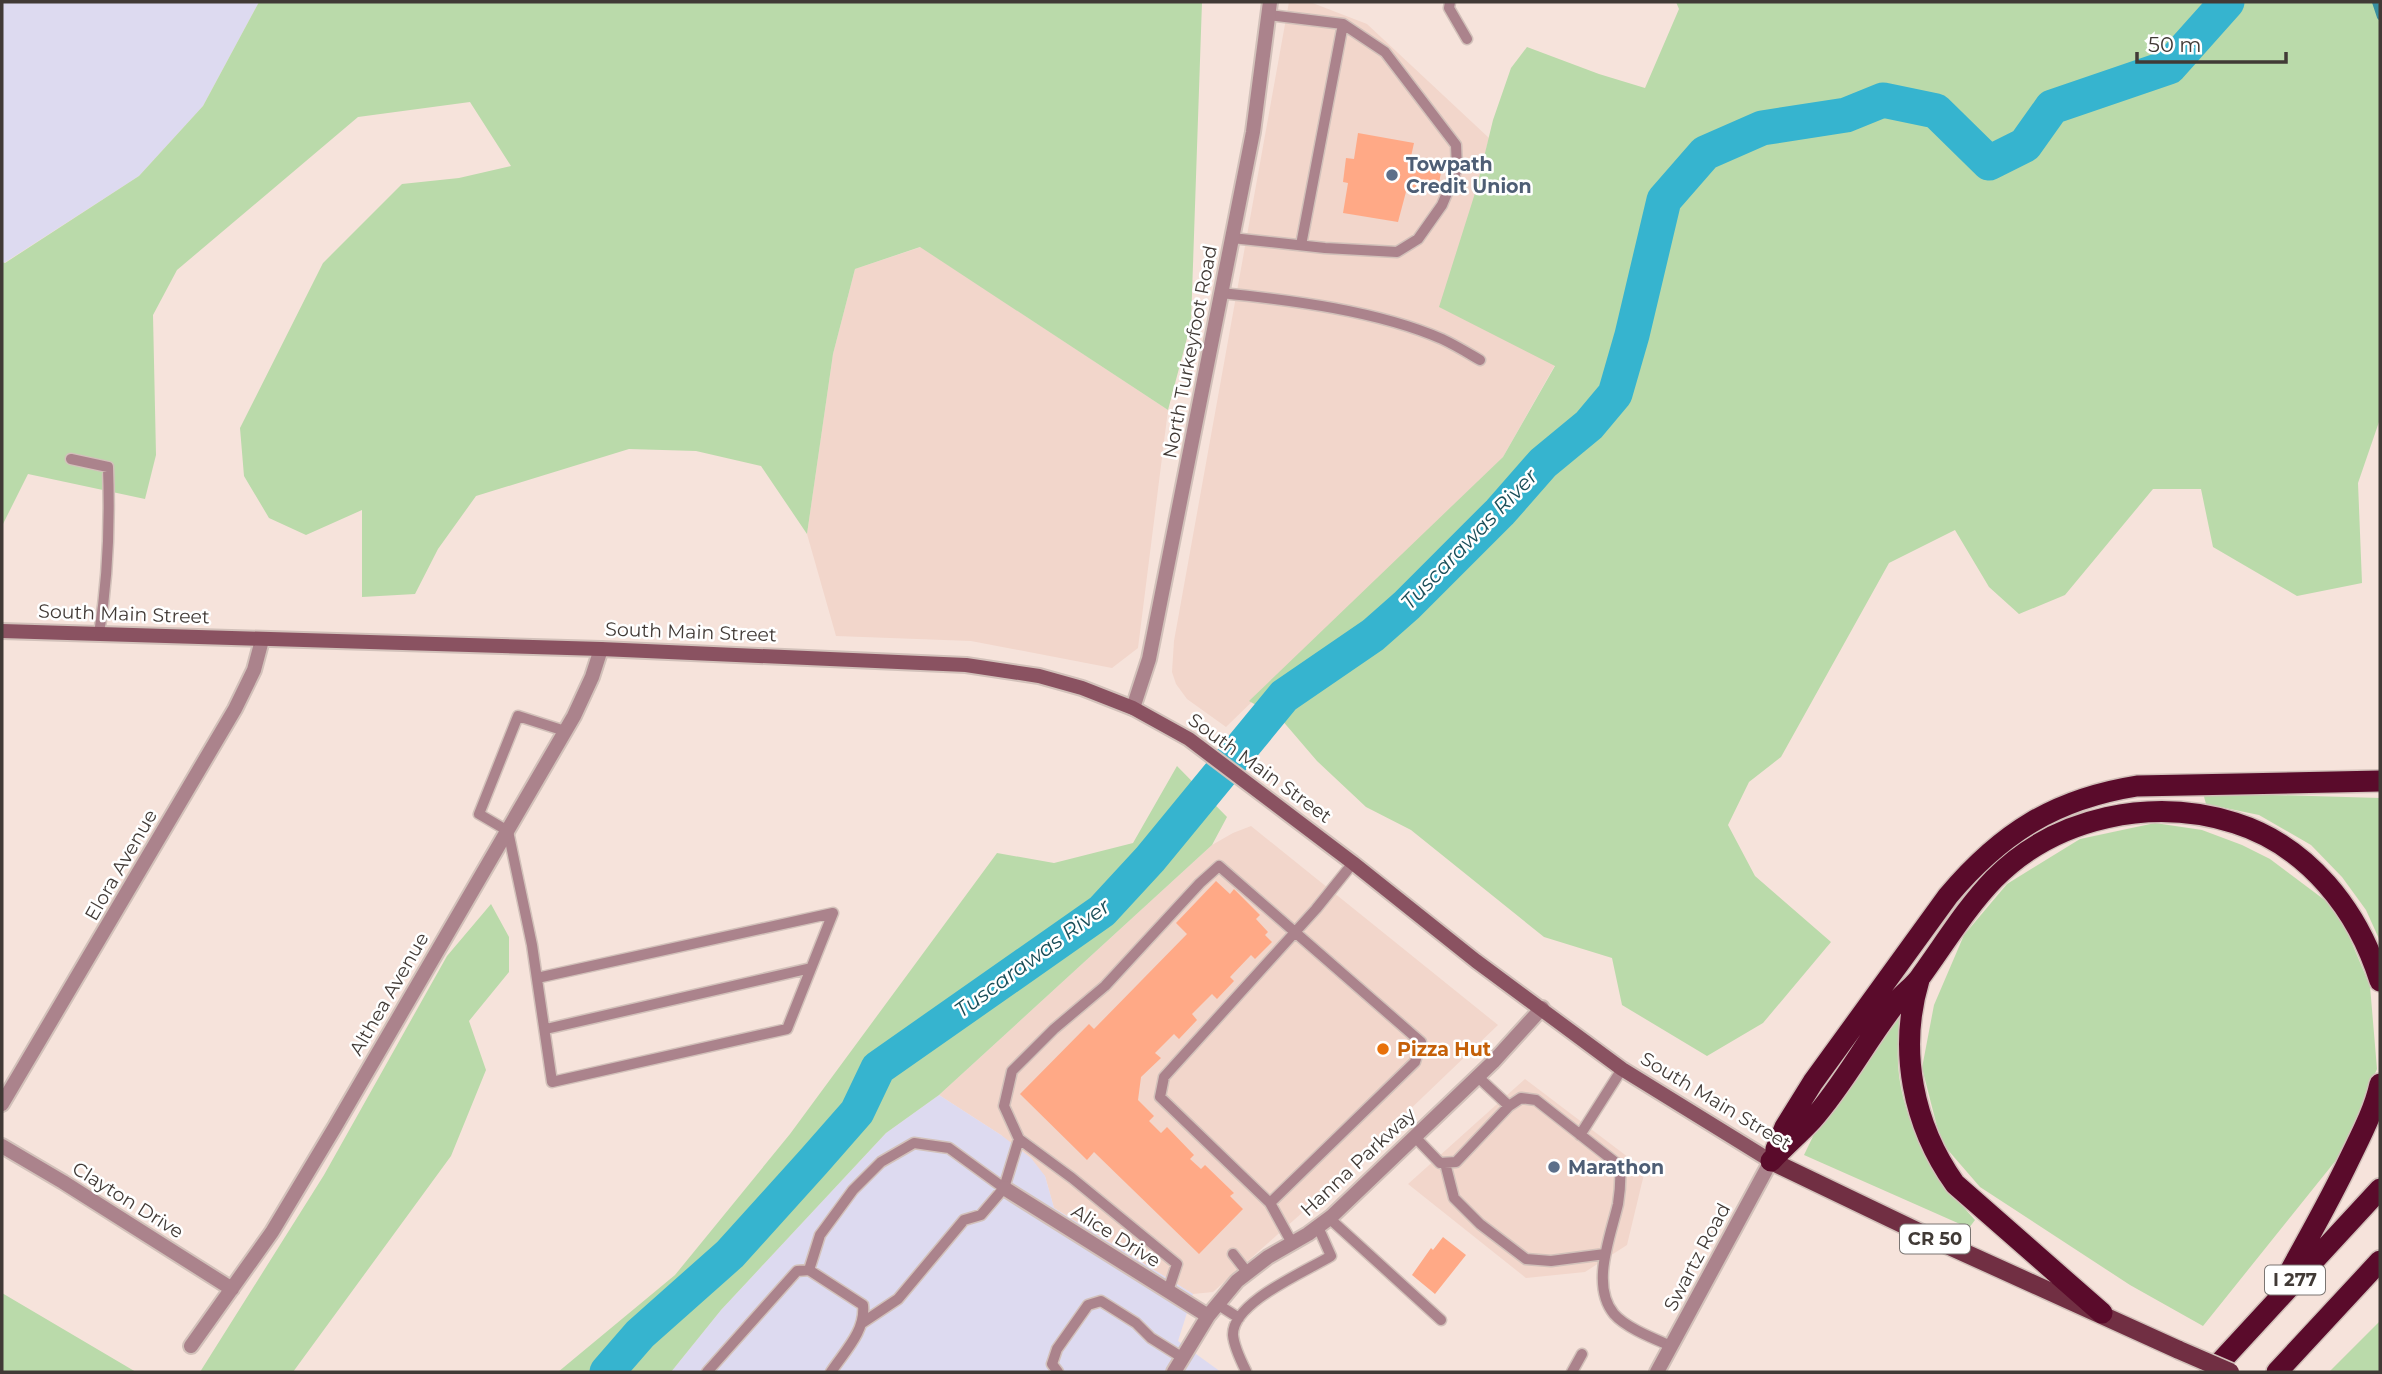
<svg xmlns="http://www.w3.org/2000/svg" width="2382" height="1374" font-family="Montserrat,sans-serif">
<rect width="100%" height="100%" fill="#f6e3db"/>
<!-- built -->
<path fill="#f2d6cb" d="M1289,2H1310L1367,24L1489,138L1476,190L1555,365L1503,457L1226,727L1187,699L1176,684L1172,672L1174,641Z
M921,247L1168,410L1138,648L1112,668L971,641L836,636L807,534L833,354L855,269Z
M1251,826L1498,1025L1303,1212L1213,1292L1193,1294L1054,1208L1045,1176L1001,1135L939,1095L1212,845L1233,833Z
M1525,1079L1645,1170L1627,1245L1585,1272L1526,1278L1408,1184Z"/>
<!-- industrial -->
<path fill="#dddaf0" d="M2,2H259L203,106L139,176L4,263L2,262Z
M939,1095L1001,1135L1031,1158L1045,1176L1054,1208L1193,1294L1178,1341L1221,1372H671L721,1310L886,1133Z"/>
<!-- green -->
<path fill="#badaaa" d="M259,2H1202L1191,323L1168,410L920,247L855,269L833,354L807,534L761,466L696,451L629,449L476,496L438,549L415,594L362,597V510L306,535L269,518L244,476L240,428L323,263L402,184L459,178L511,166L470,102L358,117L177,270L153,315L156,455L145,499L28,474L2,526V262L5,263L139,176L203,106Z
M1676,2H2380V419L2358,483L2362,583L2297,596L2213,547L2201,489H2153L2065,595L2019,614L1989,587L1955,530L1889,563L1781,757L1749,782L1728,825L1755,876L1831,942L1763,1023L1707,1056L1622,1005L1612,958L1544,937L1411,830L1366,807L1317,761L1281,719L1249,701L1503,457L1555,366L1439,307L1476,190L1493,120L1511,68L1527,47L1599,74L1645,88L1679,9Z
M1177,766L1227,817L1212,845L939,1095L886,1133L721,1310L671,1372H558L675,1275L790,1134L997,853L1054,863L1133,843Z
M2203,793L2380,798V941L2366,910L2342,877L2311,845L2259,815L2206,804Z
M2155,823L2202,830L2242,845L2270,859L2326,901L2343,922L2370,986L2377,1069L2341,1154L2203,1326L2130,1285L1980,1187L1941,1142L1922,1068L1934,1005L1964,935L2007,884L2080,839Z
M491,904L509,937V972L469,1021L486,1070L451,1156L293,1372H200L324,1175L447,956Z
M1905,1007C1880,1087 1923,1162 1975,1220L1969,1228L1804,1155L1818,1126Z
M2,1293L136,1372H2Z
M2380,1321V1372H2329Z"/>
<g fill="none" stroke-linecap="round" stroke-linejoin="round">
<!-- stream -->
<path stroke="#398fa1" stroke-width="6" d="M2375,2L2380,17"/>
<!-- river -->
<path stroke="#36b4cf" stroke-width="35" d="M607,1372L640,1334L730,1254L814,1161L857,1112L878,1068L1102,911L1150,859L1284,696L1373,635L1407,605L1500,512L1543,463L1589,425L1615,394L1632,335L1664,200L1705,153L1762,128L1846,115L1883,100L1936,111L1989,163L2025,145L2052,107L2169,67L2227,2"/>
</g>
<!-- building -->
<path fill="#ffa986" d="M1358,133L1414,143L1410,161L1442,167L1437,194L1407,188L1398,222L1343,213L1348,183L1343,182L1346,158L1354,159Z
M1216,881L1230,894L1234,889L1260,915L1256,919L1268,932L1265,935L1272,942L1255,959L1251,955L1230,977L1234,981L1217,999L1212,994L1192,1014L1197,1020L1179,1039L1174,1034L1155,1053L1161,1058L1141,1077L1138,1100L1154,1116L1149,1121L1161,1133L1167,1127L1194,1155L1190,1159L1201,1169L1205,1165L1234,1193L1230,1196L1243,1209L1199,1254L1094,1152L1087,1160L1020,1094L1089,1024L1094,1029L1187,934L1176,923Z
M1443,1237L1466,1255L1435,1294L1412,1275L1431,1248L1433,1250Z"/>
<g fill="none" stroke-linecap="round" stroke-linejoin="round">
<defs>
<path id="service" d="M1450,2L1449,8L1467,39
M1232,238L1325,248L1397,252L1418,239L1442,205L1457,169L1456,145L1385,52L1343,24L1269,15
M1301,245L1343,24
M1221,293C1291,300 1378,311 1442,339C1455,345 1468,353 1480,360
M71,459L108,467C110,523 108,579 99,634
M537,978L833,913L787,1029L552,1082L532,945L508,831L479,814L518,716L565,731
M546,1029L811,968
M1478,1077L1509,1106
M1580,1135L1622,1069
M1415,1137L1440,1163L1456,1162L1509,1106L1521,1098L1536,1100L1620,1166C1621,1179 1620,1191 1618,1204C1611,1235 1590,1285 1614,1314C1626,1328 1655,1339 1671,1346
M1445,1163L1454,1198L1480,1224L1526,1259L1551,1261L1605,1254
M1329,1218L1441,1320
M1292,1243L1270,1203L1160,1097L1164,1077L1316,909L1353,863
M1233,1254L1247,1272
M809,1270L820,1235L853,1190L881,1162L914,1143L949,1148L1004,1188
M1168,1291L1177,1264L1072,1178L1019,1139L1004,1106L1012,1071L1054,1029L1105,986L1200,883L1219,866L1421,1042L1415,1062L1270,1203
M1217,1304L1239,1318
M862,1323L898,1299L964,1220L981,1215L1004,1188L1019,1139
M1246,1371C1241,1361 1234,1347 1233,1335C1232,1302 1307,1271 1331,1256L1318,1227
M707,1372L797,1271L809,1270L863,1305C866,1331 844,1352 831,1372
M1058,1372L1052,1364L1057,1349L1088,1305L1101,1301L1136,1323L1151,1338L1183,1358
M1572,1372L1582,1354"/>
<path id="minor" d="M2,1104L235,709L254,670L262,640
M2,1146L63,1182L232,1289
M1004,1188L1208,1316
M191,1346L272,1232L335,1127L574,716L592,677L601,649
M1174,1372L1208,1316L1237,1281L1268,1257L1308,1234L1331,1217L1493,1062L1542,1008"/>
<path id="tertiary" d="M1133,708L1149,659L1253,132L1270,2
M1657,1372L1771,1161"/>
<path id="secondary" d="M2,631L601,649L966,665L1039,676L1082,688L1133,708L1189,739L1353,863L1476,961L1622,1069L1771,1161"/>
<path id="primary" d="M1771,1161L1923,1234L2179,1350"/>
<path id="motorway" d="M1919,980C1898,1050 1913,1125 1955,1184L2102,1313
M1776,1149L1785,1127L1813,1082L1948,896C2001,833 2055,799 2137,786L2380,781
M1771,1161C1784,1147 1799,1134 1812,1120C1845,1083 1868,1037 1899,999C1906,991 1915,985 1921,976C1945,943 1966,908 1994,879C2056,816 2153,797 2235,823C2308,846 2358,910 2380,981
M2287,1277C2308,1238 2330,1200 2349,1160C2361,1135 2374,1111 2380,1084
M2211,1372L2380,1189
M2277,1372L2380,1261"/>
</defs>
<!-- service casing -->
<use href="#service" stroke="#d2c1ba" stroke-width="13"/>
<!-- minor casing -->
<use href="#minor" stroke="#d2c1ba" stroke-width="18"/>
<!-- tertiary casing -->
<use href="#tertiary" stroke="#d2c1ba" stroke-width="18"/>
<!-- secondary casing -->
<use href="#secondary" stroke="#d2c1ba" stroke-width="18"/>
<!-- primary casing -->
<use href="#primary" stroke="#d2c1ba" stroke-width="21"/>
<!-- motorway casing -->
<use href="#motorway" stroke="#d2c1ba" stroke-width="24"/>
<!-- service -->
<use href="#service" stroke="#ab838c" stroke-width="10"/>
<!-- minor -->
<use href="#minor" stroke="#ab838c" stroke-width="14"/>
<!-- tertiary -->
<use href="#tertiary" stroke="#ab838c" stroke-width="14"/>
<!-- secondary -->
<use href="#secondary" stroke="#8a5261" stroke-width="14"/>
<!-- primary -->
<use href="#primary" stroke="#712f43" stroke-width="18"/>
<!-- motorway -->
<use href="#motorway" stroke="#5a0b2b" stroke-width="21"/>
<defs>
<path id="primary-bridge" d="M2179,1350L2230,1372"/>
</defs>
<!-- primary-bridge casing -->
<use href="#primary-bridge" stroke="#d2c1ba" stroke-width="21" stroke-linecap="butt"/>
<!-- primary-bridge -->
<use href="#primary-bridge" stroke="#712f43" stroke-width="18"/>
</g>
<!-- markers -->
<g fill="#5c6f8a" stroke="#fff" stroke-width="2.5">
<circle cx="1392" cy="175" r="7"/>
<circle cx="1554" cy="1167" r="7"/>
</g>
<circle fill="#e8710a" stroke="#fff" stroke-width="2.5" cx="1383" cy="1049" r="7"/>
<g text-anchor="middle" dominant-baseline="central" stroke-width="5" stroke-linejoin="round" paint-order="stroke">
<!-- shield labels -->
<g fill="#fff" stroke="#7a7572" stroke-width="2">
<rect x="1900" y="1224.5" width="70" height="29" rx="5"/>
<rect x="2265" y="1265.5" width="60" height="29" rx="5"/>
</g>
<g font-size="18" font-weight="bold" fill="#413a36">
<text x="1935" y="1239">CR 50</text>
<text x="2295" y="1280">I 277</text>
</g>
<!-- service labels -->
<g font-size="19" font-weight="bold" fill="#4e5e75" stroke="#fff" text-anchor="start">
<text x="1406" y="164">Towpath<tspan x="1406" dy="22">Credit Union</tspan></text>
<text x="1568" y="1167">Marathon</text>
</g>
<!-- street labels -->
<g font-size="19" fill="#413a36" stroke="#fff">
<text transform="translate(1190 352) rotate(-79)">North Turkeyfoot Road</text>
<text transform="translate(124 614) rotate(2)">South Main Street</text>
<text transform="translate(691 632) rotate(2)">South Main Street</text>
<text transform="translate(1260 768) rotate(36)">South Main Street</text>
<text transform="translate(121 865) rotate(-60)">Elora Avenue</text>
<text transform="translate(389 994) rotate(-60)">Althea Avenue</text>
<text transform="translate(1716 1101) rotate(31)">South Main Street</text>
<text transform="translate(1358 1162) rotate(-43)">Hanna Parkway</text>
<text transform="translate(128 1200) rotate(32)">Clayton Drive</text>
<text transform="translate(1116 1236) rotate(32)">Alice Drive</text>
<text transform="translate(1697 1257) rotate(-62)">Swartz Road</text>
</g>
<!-- food labels -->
<g font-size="19" font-weight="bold" fill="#c56008" stroke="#fff" text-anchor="start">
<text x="1397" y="1049">Pizza Hut</text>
</g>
<!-- water labels -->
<g font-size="21" font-style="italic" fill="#1a4e59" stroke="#fff">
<text transform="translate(1469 539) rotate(-46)">Tuscarawas River</text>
<text transform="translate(1032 958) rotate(-36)">Tuscarawas River</text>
</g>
</g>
<!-- border -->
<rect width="2382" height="1374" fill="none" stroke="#413a36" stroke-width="7"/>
<!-- scale -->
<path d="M2137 52v10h149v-10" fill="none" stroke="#413a36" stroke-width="3.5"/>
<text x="2148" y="52" font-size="21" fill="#413a36" stroke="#ffffff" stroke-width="5" paint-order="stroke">50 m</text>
</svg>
